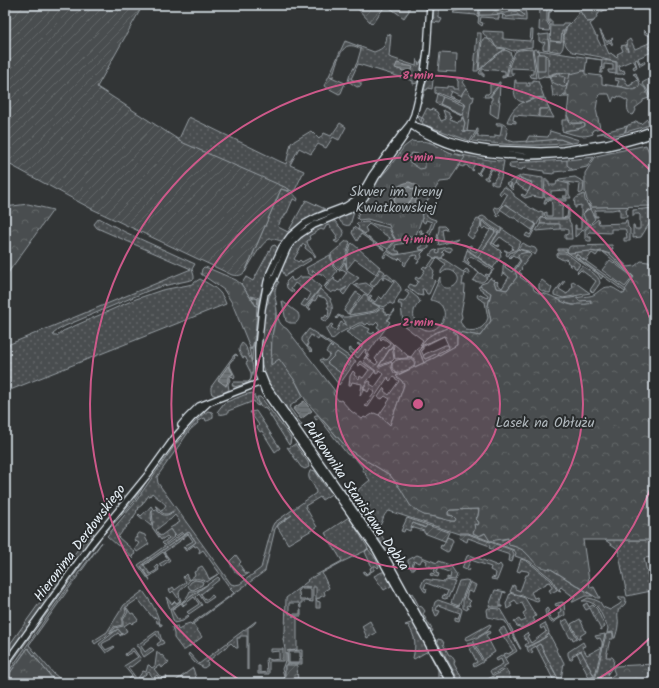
<svg xmlns="http://www.w3.org/2000/svg" width="659" height="688" font-family="Kalam,sans-serif">
<defs>
<pattern id="grass-dots" width="8" height="8" patternUnits="userSpaceOnUse"><rect width="8" height="8" fill="#494d4f"/><path d="M2 2h.1M6 6h.1" fill="none" stroke="#636769" stroke-width="1.8" stroke-linecap="round"/></pattern>
<pattern id="forest-crowns" width="20" height="18" patternUnits="userSpaceOnUse"><rect width="20" height="18" fill="#494d4f"/><path d="M2 6a3 3 0 1 1 6 0M12 15a3 3 0 1 1 6 0" fill="none" stroke="#636769"/></pattern>
<pattern id="park-tufts" width="24" height="20" patternUnits="userSpaceOnUse"><rect width="24" height="20" fill="#494d4f"/><path d="M3 7l-1-3M5 7V3M7 7l1-3M15 17l-1-3M17 17v-4M19 17l1-3" fill="none" stroke="#636769"/></pattern>
<pattern id="garden-furrows" width="10" height="10" patternUnits="userSpaceOnUse"><rect width="10" height="10" fill="#494d4f"/><path d="M-1 1l2-2M0 10L10 0M9 11l2-2" fill="none" stroke="#636769"/></pattern>
<pattern id="water-rules" width="6" height="5" patternUnits="userSpaceOnUse"><rect width="6" height="5" fill="#6e7376"/><path d="M0 2.5h6" fill="none" stroke="#5a5e60"/></pattern>
</defs>
<rect width="100%" height="100%" fill="#323536"/>
<filter id="ink" filterUnits="userSpaceOnUse"><feTurbulence type="fractalNoise" baseFrequency=".025" numOctaves="2"/><feDisplacementMap in="SourceGraphic" scale="8" xChannelSelector="R" yChannelSelector="G"/><feConvolveMatrix kernelMatrix="1 2 1 2 8 2 1 2 1" color-interpolation-filters="sRGB"/></filter>
<g filter="url(#ink)">
<!-- grass -->
<path fill="url(#grass-dots)" stroke="#989fa4" d="M434,5H438L439,6V18L442,19L440,23L433,22Z
M464,6H467L471,8L478,9L479,10L478,17L476,16V15L453,13L454,12L460,9Z
M525,10L526,14V21L502,19L503,14H499V19H495L494,18L481,17L480,22L483,23L482,26L478,23L479,15L502,14C508,18 516,14 522,17H523V14L519,11Z
M549,11H552L551,12H549V21H552V26H562L563,23H569L564,31L561,42L550,41L551,26L548,21Z
M580,11L587,22L594,21L590,24L596,36H598L597,38L601,46L605,44L604,42V41L600,31V30L606,41H608L613,38L611,40L613,45H612L610,42L605,45L609,54L611,53L613,55H614L615,57L618,56L617,54L623,51L621,46L625,45L628,51L626,42L630,39L635,49L649,43L650,41V36L645,34L644,31V30L647,33L654,34V41L652,45L648,47L649,49L654,48V51L638,58L640,63L644,61L645,63L640,66L637,59L635,60L637,67L634,69L633,67L636,65L633,60L619,66L620,71L624,70L625,73L622,74H617V62L604,59L601,57L573,52C562,46 562,34 569,24C573,20 577,16 580,11Z
M531,30H533L532,47L519,49L513,51L505,48L496,47L492,40L488,39L483,33V31L503,32V39L530,41Z
M387,34L391,35L389,57L416,66L417,59L419,65L422,60V67L417,83L413,84V81L358,64L351,79L361,83V86L357,87L348,81L350,74L357,63L361,49C357,47 353,45 348,46C340,48 334,70 333,77L329,76L345,41L374,52C385,48 386,45 387,34Z
M483,39C490,37 492,44 497,48L505,49L496,55L479,70L482,41Z
M532,49L536,78L531,77L530,74H533V69L511,68V73H514L512,76H507L510,64L515,52L519,50Z
M505,50L510,52L512,57L509,62L506,77L502,78V76H505V71L482,69V74H484V77L479,73C483,64 497,54 505,50Z
M538,50L616,62V74L609,73L608,71V70H613V65L604,64V69L602,70V73H600L601,72L602,60L587,58L585,71H582L569,80L566,90L569,96L568,97H562L565,96V94H564L561,98L559,96H553L551,82L549,77C556,70 562,75 571,73C562,73 554,70 548,77V58L546,55L540,54Z
M636,73L640,84L639,88C631,91 625,87 617,86L619,81L615,80V78L621,79L624,78L628,86L633,84L632,82L638,80L635,75H634L633,74Z
M432,77L433,80L432,89L428,88L427,90H425L422,101L421,104L427,78Z
M457,78L463,79L464,81L462,82L466,88L461,96L451,91L449,96L459,100V102L438,93L437,94L443,97L440,104L462,115L435,103L437,94L435,93V87L447,88V86L453,87V89H458V81L457,80Z
M515,80H516V83H527V86H530V84L528,83H533V80L538,81L544,97L534,98L525,102L535,99L545,98L549,109H539V117L514,115L513,120L516,121V123L507,122C510,113 515,106 524,102C512,101 514,90 515,80Z
M427,108L431,110L432,109L437,112L441,121L446,119L443,110L449,113V115L451,116L450,119L458,122L459,121H461L462,117L465,123L463,131L476,132L477,129H478V133H475L470,141L425,125L422,123L424,119L422,118L421,122L417,115L422,118Z
M567,115L572,124L582,123L585,124V126C579,130 572,129 565,131V132L562,131V120H567Z
M189,117L279,161L286,164L291,143L311,131L319,139L324,133L331,136L340,123L346,127L339,140L333,137L326,148L318,144L311,154L299,148L290,165L304,171L294,192L178,141Z
M647,119L650,125L626,132H625L628,125L634,123L637,121L638,123H640L641,124Z
M497,123C501,122 505,125 508,128L505,139L514,142L560,139L571,143C539,147 504,145 472,141L476,134H478V137L495,138V135L500,136L502,125H496Z
M627,126L624,133L611,136L604,133L597,134Z
M429,142L451,153L489,160L504,161L501,178L498,185H495L491,183V181L493,182L499,172L492,169L487,178L489,179L487,180L484,178V177H486L491,168L484,165L479,173L481,175H479L476,172L478,173L483,164L481,163L474,165L472,169L474,170L473,171L468,167V166L466,165L463,167L459,165L461,162Z
M567,160L568,165L573,170L554,172V174L544,173V171L523,168L522,170L510,168L509,167L510,163Z
M522,175L543,178V198L532,196L525,198L521,195L522,194L525,196L529,190L532,182L519,178L512,187L514,189L513,190L510,188L512,184L511,183L510,187L506,184Z
M545,179H547V182H549V185H556L557,181L569,184V194L571,198H563V196H567V191L565,190L551,191V196H554V198H545L544,196Z
M503,187H505L514,194V196L532,209L539,213L540,211L543,212V216L540,219L530,238L525,236L527,233L530,235L536,225L505,204L498,213L500,215L498,217L497,216L494,207L498,208L500,207L507,195L503,192L501,195L499,193Z
M281,189C288,191 294,193 298,199L297,201L293,199L287,213H286L283,219H281L278,227L288,232L306,200L325,209L301,223L292,230L283,241C279,241 274,238 270,239C262,241 250,264 245,272Z
M584,194L585,200L590,209L587,210L584,214L586,222L589,223V225L575,237V225H576V229H581V205L576,206V208H575C574,197 574,199 584,194Z
M545,199H567V201H559V205H563L564,206L562,208V218L567,217L568,210L566,206L567,205H569V218H546L545,216L544,213L547,212V216H552V205L551,200L547,201L546,204H544Z
M588,204L592,207L628,206V209H626L627,217H620V209L619,208V210L617,209L612,210H597L595,211V216H598V217H595Z
M654,208V216L641,237L633,238V225H634L635,229H640V215L639,214H634V216H633V210Z
M353,210L354,212L350,225C344,227 339,222 339,217Z
M421,212L425,214L430,218L436,220L430,235L432,239L430,245L419,231L420,230H422L421,233L427,235L432,222L426,220L425,223L423,222L422,218L415,215Z
M544,217L546,219H569V221L571,224L572,239H565V235L568,234V230L566,229H560L559,224H540L541,219Z
M99,218L125,232L195,264L192,269L194,276V279L191,280L163,286L150,290L65,326L58,330L53,334L54,336H57L63,331L136,299L162,290L188,285L192,284L200,279C212,286 221,289 226,304L5,392V346L191,269L97,228L94,224Z
M477,219L481,221L480,228L472,239L467,235Z
M598,219L599,224L625,223L626,220H627L628,227L630,229V241H624V238H627L626,231L625,229H611V233L589,232L588,233V237H591V241H588L585,239V230Z
M331,220L335,221L344,232C344,236 340,241 337,243L334,241L337,240L336,237L337,236L329,225L326,226L324,230H323L321,229L309,236L310,239L307,241C308,248 314,251 316,257L314,258L315,256L305,248L306,245L303,244L294,259L298,262L300,260L302,262L310,258L311,260L285,276L281,268L287,253L294,242L313,228Z
M482,221L498,233L491,244L502,252L501,251L500,252L501,256L493,268L478,257L495,232L491,229L490,230L485,227L483,229L481,228Z
M367,222L389,228L392,235L395,240L388,249L381,245L384,242L386,243L390,238L369,224L365,228L367,231L365,234L358,229L359,227L356,224H357V223Z
M439,226H444L447,229V230H445V229L442,230L444,242L458,238L454,241L439,245L438,242H439L437,237L439,230Z
M354,227L384,249V250L376,244L374,246L373,245L374,243L361,234L357,241L352,233Z
M501,228L521,242L516,250L510,253L508,256L506,255L507,252L504,250H505L509,252L513,249L512,248L513,246L500,237L494,244L497,246L498,245H500L499,247L492,243L499,232H501Z
M419,235H421L429,245V248L420,250L419,247H422L421,240L395,245L396,251H399L400,254H394L388,250L396,241Z
M346,241H349L350,242L345,260L338,270L334,266L331,254Z
M352,243L380,267L376,274L355,259L347,269L346,260L351,244Z
M523,243L528,246L535,248L537,251L535,255L528,251L518,249Z
M275,245L278,249L267,271L260,296L256,336L253,347L252,361L251,358L249,348L251,349C257,339 258,311 259,298L251,296V297L258,299L257,307L241,284L243,282L244,280L246,277L253,281L272,246Z
M518,249L528,252L515,270L517,277L507,290L496,288L493,279L496,282L497,281L498,282L497,284L502,288L509,277L504,273L502,276V275C504,270 502,267 504,263L506,264L505,267L512,272L520,260L513,255L510,258L509,257Z
M558,249H567V251L569,253L590,251L595,252L601,251L610,254L634,277L603,252L601,253L599,252L596,256L592,253L586,261L576,254L575,256L603,276L601,279L598,274L567,252L564,251H558Z
M425,250L421,254L422,257L417,264L419,260L416,259L418,256L417,255L411,256L406,263V264L405,266L403,264L404,262L400,258L398,260L397,259H395L387,254L384,258L383,256L387,251L394,255H396Z
M467,250L494,269L488,277L485,275L486,274L489,275L492,270L491,269L471,256L467,260L469,262V264L464,260Z
M558,253H566L580,264L577,269L574,267V265L572,264L571,267L569,265L570,264L567,262L568,261L566,259L563,260L556,256Z
M330,255L333,267L337,271L329,282L324,287L328,281L325,276L319,273L317,274L313,270L312,272L314,274L312,276L308,273L306,268Z
M434,258H442L463,272L466,269L468,270L470,275L464,273L462,285H465V286L464,298L461,313L462,317L460,322L466,330C476,332 484,329 488,318L485,302L478,298L477,296L478,294L487,298L488,295L478,287L480,286L491,292L488,306L491,321L480,336L454,332L457,336V345L434,358L412,368C417,363 416,357 408,357V356L411,357L419,346L421,348L423,347V349L421,350L425,359L449,347L444,336L422,347L420,345L423,340L403,325L401,304H398L399,301L404,302L409,294L405,291L406,289L408,290L418,298L420,302C401,319 429,342 441,323C444,320 445,315 444,311C442,304 437,301 430,300L440,277C438,298 468,285 455,273C450,268 444,270 441,274V271L446,264L437,258L431,267L434,271L432,278L435,281L429,294H427L424,289H422L423,295V296L418,295L408,287L410,284L415,286L418,281L415,279L416,277L419,279L425,270L422,268L424,266L427,268Z
M463,261L487,278C482,284 481,282 473,281L479,273L463,262Z
M345,262L347,270L359,278L350,285H351L344,295L341,292L347,287L340,291L338,290L336,292L334,291L331,293L325,288L335,277L334,280L339,283L347,272L342,269L340,271H339Z
M582,266C589,270 599,275 600,283L593,293L590,290L596,281L581,270L578,273L577,272Z
M381,269L385,272L374,287L370,284Z
M386,273C389,276 402,285 401,290C400,294 395,298 394,305L390,303L384,307L377,305L369,300V297L370,295L372,296L370,298L375,302L379,296L382,299L394,282L385,277L383,280L382,278Z
M291,277L292,280L294,281L300,277H310L321,287L305,307L301,305L305,299L307,301L311,294L295,283L291,289L294,291L293,293L287,288L286,282Z
M542,280L552,288L550,293C547,293 542,291 539,289V284Z
M564,280L565,281L559,289L567,294L573,286L571,284L573,281L590,293L563,298L554,295V293Z
M276,281L279,282C275,287 274,292 276,297L275,298C279,308 274,325 272,336C271,345 272,355 271,364L279,358L296,382L303,396L289,407L302,425L300,426C289,411 269,389 264,372C257,352 263,328 265,307L268,303L269,297Z
M366,283L373,288L368,295L354,285Z
M320,289L331,299L330,301C335,308 331,316 326,322L321,319L322,317L324,318L326,315L328,317L329,309L327,308L329,305L325,298L318,296L315,301L313,300L308,307L311,309L310,310L306,308Z
M364,294L368,296V301L380,307L374,311L349,315V314Z
M578,297L577,298L591,300V303C579,308 565,304 554,298L561,299Z
M282,301L298,313C300,317 299,320 296,323H290L286,321Z
M381,308L384,309L383,311L388,315L389,314L390,315H391L394,311V310L395,311L387,320L390,322L364,359L367,354L365,353L366,350L365,349L358,358L349,351L350,348L357,353L362,347L357,344L358,343L362,346L364,344L346,332L359,325H361L370,329L368,332L372,334L374,332L376,334L380,329L377,327L379,324L377,322L374,325L372,324L370,325L368,323L366,325L362,323H359L340,333L332,340L326,330V328H328L331,324L333,325L331,327L336,331L341,322L347,326L344,320L339,316L337,319L336,318L338,315L343,317H347L375,312Z
M309,329L320,336L318,340L311,335L307,341L308,344L307,346L311,349V350L312,351L311,352L302,341V338Z
M384,336L393,344L378,367H380L392,362L391,367L394,373L399,374L408,370L396,376L402,381L404,385L390,425L379,415L390,399L385,396L382,399L378,397L384,388L385,389L384,391L389,395L399,381L393,377L390,381L388,379L389,378L388,377L368,407L365,406L375,392L370,388L368,392L365,390L364,387L369,381L371,382L370,384L375,387L384,374L379,370L377,374L375,373L376,371L363,361L365,360L368,355L370,356L368,359L376,365L378,362L375,359L382,349L384,347L386,349L390,343L383,338L381,340H380L381,337Z
M321,337L356,361L339,385L320,360L322,359L325,361L330,355L326,352L330,346L332,348L333,347L320,338Z
M242,343C246,345 247,349 248,354C249,356 250,358 251,360C254,367 253,377 249,383L234,387L232,384L233,382H248L251,379V373L246,363L248,362L245,357L243,358C239,351 237,350 242,343Z
M394,344L407,355L408,358L395,359L393,345Z
M392,346L394,359L392,361L379,366Z
M236,354L238,356L236,355L234,356L235,358L232,360L229,364L235,376L234,378L232,376L229,378L230,380L228,384L229,390L216,396L212,394L211,391V387L234,355Z
M410,359L413,360C414,362 415,363 414,366C411,369 400,373 396,372C394,371 393,369 392,367C391,358 404,359 410,359Z
M360,361L375,371L363,387L364,390L360,396L362,384L352,382L351,385H349L350,376L353,371L355,373L354,375L359,379L360,376L363,378L369,370L361,364L359,366L357,365Z
M252,393L254,395L259,406L256,405L254,401L228,411V413C224,414 220,416 217,412L224,403L244,395Z
M257,397H260L263,400L291,438L290,444L289,445L265,407L262,408L260,406Z
M208,411L212,412L213,414C214,419 210,420 206,421L205,418L197,421L198,423L190,430L159,474L157,477L158,483L231,584L235,585L240,584L261,568L272,527L274,523L316,493C316,483 305,481 310,471L312,470L315,471L325,486L330,489L333,493L322,500L320,497L305,506L317,527L288,544L277,526L292,515L279,523L275,529L265,571L193,624L202,637L185,650H183L174,638V634L172,627L178,626L177,627L178,630L184,627V625L190,623L192,625V623L234,593L230,589L232,587L230,588L203,550L199,553V552L200,550L197,546L195,547L194,545L186,551L183,547L186,549L196,542L188,532L143,565H144L150,574L157,570L155,567L157,565L159,568H158L159,570L149,577L141,566L150,580H149L138,565L183,533L182,532L176,536L170,528L180,522L175,515L170,520H169L161,526L156,530L160,536L162,535L170,529L174,535L173,536L174,537L164,545L162,543L169,538L167,536L161,540L152,527L153,521L152,512L155,509C163,515 164,518 173,512V511L168,514H164L157,509V508L155,506H156L162,511L166,505C163,503 162,501 160,499H159L152,493L150,496L149,495L144,502H143L142,505L138,508L139,509L136,511L137,512L134,516V517L133,519V518L129,524L126,526L127,527L122,531V532L119,536H118V537L135,552H134L135,554L132,556L134,558L133,559L122,547L117,545L107,536L135,503L142,492L177,442C188,432 195,419 208,411Z
M256,411L280,448L275,452L262,431L260,432L257,427L259,425L250,412Z
M316,415H318L325,423L349,450L390,475L400,488L424,515L436,517L451,521H455L453,516L448,515V512L450,510L479,509L478,516L476,518V520L478,521L479,523L478,525L475,524V529L473,532L482,535L485,533L501,540L509,538V545C514,546 520,548 524,551C535,560 534,567 551,569L593,596H585L573,602H572L575,598L561,587L559,589L561,591L558,590L552,579L529,561L515,556L516,553L514,550L468,533H459V534L389,511C381,515 385,522 377,528L386,543L390,548L392,547V548L385,549L373,530L344,489L347,487L353,496L358,492V490L370,480L365,474H366L362,469L363,468L355,458L347,454L319,418L316,420L314,416Z
M295,444L308,462L309,467L305,469L301,467L287,447L289,448Z
M149,477L134,502L104,534V533L133,500Z
M151,506L153,509C149,515 153,519 151,526L138,515L139,514L141,516C145,512 148,510 151,506Z
M349,517L368,548L365,551L342,562L322,573L329,588L324,591L325,595L320,597V598L316,599L317,601L320,602V608H316V587H313V602L306,601V600H311V589H302V587H310H301V588H299V591H297L299,592L300,600H305V602H301V608H300L299,603H289V614H300V610H301V616H292L297,617V650L287,651L302,650V657H300V652H289V663H300V658H302V664H288L287,653V665L285,666V679L282,669L285,661V649L283,639L285,632L286,598L308,581L307,580L342,561L325,533Z
M407,518L427,525L426,528L413,523L410,531L405,529L404,532L401,531Z
M93,532L94,535L5,660V651L83,542Z
M138,533H140L145,535L146,539L149,544L137,552L135,549L139,543L134,540L136,537L137,538V536H136Z
M447,537L452,539L453,541L449,551L447,552L440,548L441,545L443,546Z
M98,539H100L5,672V667L14,655L77,567Z
M605,540H654V545L653,546L654,557L644,558L651,591L627,596L618,549Z
M102,542L29,645L53,673L65,683H56L28,648L5,680V677C37,631 68,585 102,542Z
M368,549L376,559L379,567L378,568L376,566H374V570L366,575L363,573V572L365,571L366,574L371,571L370,568L372,567L365,552Z
M236,555L241,562L239,564L246,574L248,573V574C239,580 231,569 230,561Z
M417,555L437,563L438,561L450,565L457,575L455,580L447,579V577L450,578L451,573L438,568L436,573L439,574L438,577L430,575L431,573L434,574L435,569L426,565L427,561L422,559L420,563L414,561L412,566L415,567L414,569H411L408,562V560Z
M470,555L498,566L500,564L502,567L497,580L491,579L492,577L495,578L496,573L490,570L491,567L471,560L467,568L470,569L469,571L462,568L467,556Z
M521,559L527,561L551,580L557,590L551,593L549,590L552,588V586L549,582L546,583V584L531,592L534,598L537,597L539,600L537,601L510,592L513,585L515,586V589L518,590L520,591L526,575H528L529,572L527,571L521,570L520,572L517,571Z
M202,566L206,572L209,579L218,574L207,582C203,580 199,578 195,579C190,579 189,581 187,584C180,591 177,590 181,601L170,609L166,597L172,604L175,601L176,603L180,601L173,591L171,593L169,590L173,587L175,590L186,582L183,577L186,574L189,580L195,575L194,572L198,570V568Z
M382,572H385L391,585V586L384,590L374,576Z
M424,579L445,582L446,580L455,582L448,598L445,599L442,598L443,595L446,596L448,591L426,583L424,588L427,589L426,592L424,591L421,586Z
M470,582L476,585L473,593L468,591L466,598L471,601L469,603L470,606L467,605L466,607L468,608L467,610L463,608V599Z
M207,585L183,602L184,605L183,606L181,603L172,610L173,612L178,620L183,619L188,615L189,616L183,621L174,623L170,610C178,605 187,600 190,591C197,592 201,587 207,585Z
M495,590L506,592V593L503,592L500,602V606H502V607H491L489,606Z
M143,591C151,602 157,611 160,624H162V625L160,626L159,623H157L156,617L153,618L138,599L125,608L126,612L122,620V625L114,627L109,634L95,644L93,641L107,632L124,605Z
M510,593L525,598L536,616L533,618L535,621L522,628L517,626L514,622L519,619L521,622L526,620L523,613L526,611L522,603L518,604L515,600L510,603L512,606L507,609L506,604Z
M619,597H625L626,599C626,608 619,606 618,612C617,616 619,621 618,625C618,629 616,634 615,638H614L613,632L607,633L608,628L599,609L594,604L587,601H582L588,598L593,599L600,602L603,607L610,610L620,604L622,601L619,599Z
M438,600L461,608L462,610L459,621L455,620V617L458,618L460,613L438,605L436,610L440,611L438,615L436,616L433,609L435,602Z
M562,602L564,603L565,615L552,623C548,620 545,615 545,610L547,608L549,611L547,612L552,621L560,617L558,613L561,611L559,605L556,606L555,604L558,603Z
M126,608H127L131,614L133,613L138,620L133,623L132,624L130,622L124,626L127,631L120,636V635L122,634L118,629L110,634L115,628L123,626V620L128,612Z
M488,608L500,609L513,631L512,632L521,649H520L505,621L488,617L487,610Z
M580,619L586,632L580,636L581,638L579,639L571,624Z
M256,621C255,624 251,627 248,627V670H247V636H240V638H237L238,648H236L231,643L207,662L208,665L204,668L195,663L188,655L189,653L199,664Z
M370,621L376,633L367,638L362,626Z
M414,622L442,672L441,675L438,677V670L428,651L414,659L413,658C416,644 416,638 408,625L406,626L405,625Z
M545,623C546,626 549,630 549,633C548,637 531,645 526,647L525,645L528,643L523,636L524,635L527,633L529,635L527,636L531,643L547,631L546,632L544,627L541,629L540,626Z
M504,627L517,651L506,658L504,654L507,653L508,654L513,651L499,630Z
M489,631L490,633L486,635L495,652L484,659V661L473,641Z
M613,633V639H610L606,657H612L614,659L613,666L607,675L608,672L592,683H591L593,682L596,676L606,634Z
M549,634L557,649L556,650L559,656L560,655L564,663L561,679L559,683H556L559,680L540,644L531,649L533,652L529,653L527,648L546,637Z
M605,634L595,676L591,681L590,679L587,681L588,683L581,681L584,679L585,680L594,676L581,651L572,656L573,658L570,660L568,655V652L583,642L585,646L582,647L587,655L602,647V642L600,638L597,639L595,636Z
M438,639L442,640L444,643L443,644L449,655H451L455,661L454,664L463,680L465,679L467,683H460L437,641Z
M157,651L161,656L162,655L169,663L166,664L162,668L160,665L154,669L162,679L166,676L167,678L161,682L157,675L153,678L149,672L139,679L141,682L140,683L137,681L134,683H132L138,678L143,671L146,672L148,665H149L152,668L155,666Z
M503,655L508,664L504,666V668L492,675L490,671L503,664L501,659L497,661L496,659Z
M193,668L196,678V683H173Z
M506,669L513,683H490L488,679Z"/>
<!-- forest -->
<path fill="url(#forest-crowns)" stroke="#989fa4" d="M581,5H604L607,9L599,13L594,21L587,22L580,11Z
M540,8H547V22L550,27L549,31L539,30Z
M491,9L504,13L519,11L523,14L524,16L522,17L518,15L507,17L502,14L489,15H479L480,10Z
M562,31H564C562,39 566,46 560,52L549,50L550,41L561,42Z
M539,34L541,35L549,34L548,50L543,49V46L545,42L542,43L539,41Z
M535,49L539,51L540,54L539,56H544L546,55L548,56V77L544,76L538,78L533,50Z
M583,71H585V74L601,76V77H602V84L620,87C627,87 637,95 640,84L645,88L649,98L643,100V102L635,108L636,110L634,114L631,115C627,111 627,107 628,101L618,96L617,98L614,97L612,102L609,94H600L599,97H598L596,109L600,128L593,130L592,131L593,134C583,138 575,135 565,132V131C572,129 579,130 585,126V124L582,123H569L570,120L568,121L569,119L567,115L569,96L566,95V90L570,74Z
M554,75L561,76L565,77L564,82L567,85L565,87H562C557,83 551,85 551,76Z
M654,76V103L646,88L642,83Z
M499,82H500V84L499,85H500L499,100H498L500,101L498,118L490,113L491,100H492V97H490L498,87L496,88L489,97H484L485,94H488L490,92V84H498Z
M466,88L472,97L474,96V97L473,101L471,102L467,132L463,131L465,123C462,115 461,111 466,105L459,101L463,92Z
M550,131L579,140L578,142L571,143L560,139L526,142L529,136L548,137Z
M646,145L652,159H654V206L592,207L587,200L585,192V173L596,156Z
M594,157L587,167L573,170L567,165V160Z
M575,177L584,182L583,192L580,194L579,193L580,184L559,181L558,180L559,179Z
M28,204L53,210L5,277V207Z
M590,209L595,219L589,225V223L586,222L583,214L587,210Z
M483,216L501,228V232H499L484,221L479,219L480,217Z
M612,245L613,249H611L612,252L628,267L635,266L641,261L648,262H654V540H583L590,588L594,587L600,598H597L551,569C533,567 535,560 524,551C520,548 514,546 509,545L508,538L490,541L485,533L479,536L473,533L475,529L474,524L478,525L479,523L478,521L476,519L478,516L479,509L450,510L448,512V515L453,516L456,519L455,521H451L436,517L424,515L418,512L410,505L400,488L390,475L349,450L306,401L296,382L279,359L271,365L272,336L276,317V303C278,315 276,323 287,329L335,391L333,394L339,401L341,400L351,411L362,419L364,417L366,418L374,413L379,415L390,425L404,385L402,381L396,376L434,358L457,345V336L453,331L480,336L491,321L488,306L491,293L480,286L481,284L487,282L490,278L494,281L496,288L507,290L517,277L515,270L521,261L518,257V255L519,254L528,252L531,255L521,268L522,269L519,272L522,274L520,277L533,286L534,290L539,293C551,293 560,303 572,305C576,306 574,305 578,304C583,304 586,305 591,303V300L579,301L577,298C582,296 591,297 595,294C599,291 603,287 609,287C614,287 619,292 624,294L626,290H625L634,277L610,254L601,251L597,252L590,251L569,253L567,251L569,247L571,246Z
M448,247L451,248V251L450,252L445,250H444L442,252L444,254L442,258H434L430,255L433,251L436,250L437,251L436,253L438,254L439,252V249Z
M204,267L208,268L236,280L241,284L256,306H257C256,318 256,340 251,350L232,303L224,290L201,274L202,269Z
M412,593L419,606L422,607L425,611L423,614L433,631L431,632L410,594Z
M28,648L56,683H5V680Z
M654,664V683H602L615,674L613,669L614,667L616,666Z"/>
<!-- park -->
<path fill="url(#park-tufts)" stroke="#989fa4" d="M412,141C417,143 422,140 428,142C435,144 442,149 449,152C454,154 459,155 465,157L449,181L440,182L421,210L422,218L416,235L396,240L393,235L389,225L367,219L359,220L357,218L361,205L366,199L377,181L388,169L404,147Z
M337,352L351,362L342,374L327,363L333,357Z
M195,580L201,581L203,582L202,585L193,590L190,589L188,586L191,582Z
M466,580L469,581L459,606L451,603L459,581Z"/>
<!-- garden -->
<path fill="url(#garden-furrows)" stroke="#989fa4" d="M5,5H143L97,87L179,140V141L289,189V191L281,189L245,272C241,276 238,276 232,275L128,226L90,208L5,162Z
M354,5H409V11L404,18L386,5L372,24Z
M477,33H481V37L478,71H474Z
M329,76L345,83L341,93L339,94L324,86Z
M539,109H549L554,118L539,117Z
M519,178L532,183L528,192L515,183Z
M505,204L534,223L536,225L532,230L515,218H513L500,209Z
M540,224H560V229L536,231Z
M491,229L495,232L478,257L467,249L470,245L472,246L470,249L476,252Z
M356,292L361,295L348,314L344,311V310Z
M445,345H448L449,348L425,359L423,356L425,354Z
M413,523L425,528L427,525L449,532L445,541L424,533V531L411,527Z
M189,532L196,542L186,549L184,547L186,545L193,541L188,534L184,537H185L180,540V541L164,552L170,560L161,567L159,564L168,559L163,552L152,560H151L148,563L143,565V564Z
M460,534H468L512,550L514,554L512,562L509,561L510,555L489,548L490,546L468,538L467,542L459,538Z
M218,577L220,579L201,594L205,599H207L212,595L214,597L205,603L199,594L196,597L202,605L189,614L187,612L199,604L194,597L184,605L182,603Z
M587,603L589,607L593,605L597,609L605,627L601,630L590,608L586,610L583,605Z
M567,619L577,638L573,640L572,637L570,638L562,622Z
M490,624L491,626C487,634 474,639 466,640L465,638Z
M118,629L122,634L120,635L118,633L114,636L111,638V639L103,643L102,645L106,650C109,648 111,648 114,646L115,647L106,653L99,644Z
M157,631H159L161,638L164,643L158,646L157,644L161,641L156,634L141,646L145,652L150,648H152L154,650L144,657L141,652V650L139,647L136,646Z
M472,642L483,662L474,667L473,664L477,662L467,643Z
M540,644L559,681L555,683L536,646Z
M133,648L141,659L131,667L130,666L128,667L136,678L128,683L127,681L132,676L124,666L138,657L133,651L129,654H128L126,656L125,654Z
M270,649H283V661H270L269,662V674H258V666H260V673L267,672L266,658L272,660L279,659V651L270,652Z
M581,651L594,676L589,678L577,653Z
M285,665H297L298,683H285Z"/>
<!-- pitch -->
<path fill="#494d4f" stroke="#989fa4" d="M440,53L457,54L456,72L438,71Z
M537,54H545V71H537Z
M443,97L465,106L462,114L440,104Z
M412,153L423,155L425,156V168L420,169L405,159Z
M576,254L626,290L625,292L575,256Z
M610,260L633,277L625,287L602,270Z"/>
<!-- water -->
<path fill="url(#water-rules)" stroke="#9fa5aa" d="M397,63L413,67L410,76L405,75L406,72L395,68Z
M409,182C415,184 418,186 420,191C416,206 408,211 393,210C385,195 395,185 409,182Z
M228,366H229L233,374L228,377V381L226,386L218,380Z
M304,401L312,411L301,419L293,409Z"/>
<g fill="none" stroke-linecap="round" stroke-linejoin="round">
<!-- shore -->
<path stroke="#b7bfc4" stroke-width="1" d="M409,187L416,191C414,201 406,206 395,206C391,195 400,189 409,187Z"/>
<!-- stream -->
<path stroke="#9fa5aa" stroke-width="1" d="M422,345C425,335 438,332 447,328
M421,346L444,336L446,337
M421,348L419,350L424,363"/>
<defs>
<path id="secondary" d="M410,124L401,135L372,175L364,189L355,200L346,206L317,217L304,224L290,236L282,247L270,273L267,282L262,309L258,348V374L265,392L376,550L450,683
M410,124C417,131 427,135 436,139C464,152 492,155 522,156C568,156 611,149 654,134
M412,125L425,129L449,140L474,147L488,149L541,151L563,150L607,143L640,134L654,129
M267,291L274,279L287,249L291,243L299,235L314,225L349,210L359,203L365,197L376,177L404,137L414,115L424,73L427,51L430,5
M262,375L266,385L271,392L384,554L455,683
M181,425L187,418L199,406L264,381
M5,664L91,544L149,473L175,437L192,418L208,403"/>
</defs>
<!-- secondary casing -->
<use href="#secondary" stroke="#e8f1f8" stroke-width="8"/>
<!-- secondary -->
<use href="#secondary" stroke="#2a2d2e" stroke-width="5.5"/>
</g>
</g>
<!-- distance rings -->
<circle cx="418" cy="404" r="82" fill="#cd598a" fill-opacity=".12"/>
<g fill="none" stroke="#cd598a" stroke-width="2">
<circle cx="418" cy="404" r="82"/>
<circle cx="418" cy="404" r="165"/>
<path d="M654 478A247 247 0 1 1 654 330"/>
<path d="M653 635A329 329 0 0 1 595 681M241 681A329 329 0 1 1 653 173"/>
</g>
<g text-anchor="middle" dominant-baseline="central" stroke-width="4" stroke-linejoin="round" paint-order="stroke">
<!-- park labels -->
<g font-size="14" fill="#b0b8bd" stroke="#2a2d2e">
<text x="396" y="192">Skwer im. Ireny<tspan x="396" dy="16">Kwiatkowskiej</tspan></text>
<text x="545" y="423">Lasek na Obłużu</text>
</g>
<!-- street labels -->
<g font-size="14" fill="#e8f1f8" stroke="#2a2d2e">
<text transform="translate(356 496) rotate(56)">Pułkownika Stanisława Dąbka</text>
<text transform="translate(80 543) rotate(-53)">Hieronima Derdowskiego</text>
</g>
</g>
<circle cx="418" cy="404" r="6" fill="#cd598a" stroke="#2a2d2e" stroke-width="2"/>
<g font-size="12" text-anchor="middle" font-weight="bold" fill="#cd598a" stroke="#2a2d2e" stroke-width="4" stroke-linejoin="round" paint-order="stroke">
<text x="418" y="79">8 min</text>
<text x="418" y="161">6 min</text>
<text x="418" y="243">4 min</text>
<text x="418" y="326">2 min</text>
</g>
<!-- margin -->
<rect width="659" height="688" fill="none" stroke="#2a2d2e" stroke-width="20"/>
<rect x="10" y="10" width="639" height="668" fill="none" stroke="#e8f1f8" stroke-width="1.5" filter="url(#ink)"/>
</svg>
